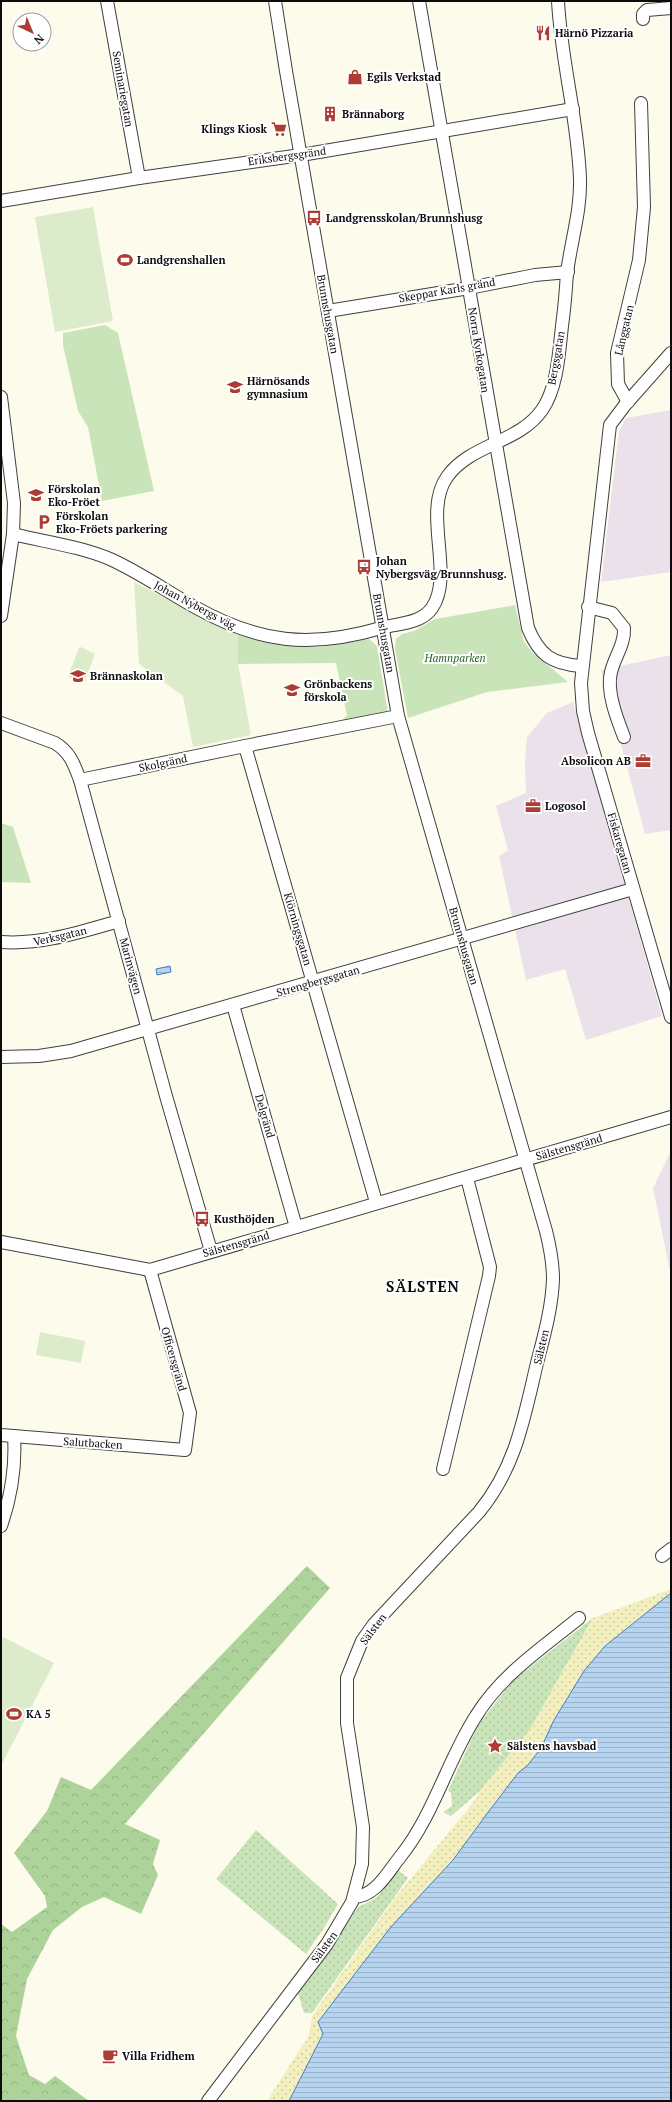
<svg xmlns="http://www.w3.org/2000/svg" width="672" height="2102" font-family="'PT Serif',serif">
	<defs>
		<pattern id="grass-dots" width="8" height="8" patternUnits="userSpaceOnUse"><rect width="8" height="8" fill="#cae4ba"/><path d="M2 2h.1M6 6h.1" fill="none" stroke="#acc29f" stroke-width="1.8" stroke-linecap="round"/></pattern>
		<pattern id="forest-crowns" width="20" height="18" patternUnits="userSpaceOnUse"><rect width="20" height="18" fill="#add39b"/><path d="M2 6a3 3 0 1 1 6 0M12 15a3 3 0 1 1 6 0" fill="none" stroke="#94b484"/></pattern>
		<pattern id="sand-dots" width="8" height="8" patternUnits="userSpaceOnUse"><rect width="8" height="8" fill="#f4efbe"/><path d="M2 2h.1M6 6h.1" fill="none" stroke="#d0cca2" stroke-width="1.8" stroke-linecap="round"/></pattern>
		<pattern id="water-rules" width="6" height="5" patternUnits="userSpaceOnUse"><rect width="6" height="5" fill="#b6d3ef"/><path d="M0 2.5h6" fill="none" stroke="#9bb4cc"/></pattern>
	</defs>
	<rect width="100%" height="100%" fill="#fdfcec"/>
	<g fill="#eae1ea">
		<path d="M671,410V572L601,582L619,431L626,418Z"/>
		<path d="M671,655V830L645,834L601,670Z"/>
		<path d="M573,702L662,1016L586,1040L565,969L526,980L499,856L508,850L496,806L526,793L525,763L527,737L547,713Z"/>
		<path d="M671,1151V1276L653,1188Z"/>
	</g>
	<g fill="url(#grass-dots)">
		<path d="M593,1618L529,1731L480,1791L451,1816L443,1812L452,1806L451,1793L448,1791L477,1727L512,1681Z"/>
		<path d="M256,1830L338,1904L324,1928L306,1954L216,1879Z"/>
		<path d="M398,1870L408,1878L312,2013H304L298,1993L329,1950L358,1907L376,1898Z"/>
	</g>
	<path fill="url(#forest-crowns)" d="M307,1566L330,1588L125,1824L160,1840L153,1864L158,1875L141,1914L104,1897L82,1907L53,1930L27,1979L16,2036L29,2075L45,2084L55,2076L89,2101H1V1924L12,1932L47,1907L45,1896L14,1853L47,1811L61,1777L91,1790Z"/>
	<path fill="url(#sand-dots)" d="M671,1589V1593L605,1646L584,1671L554,1720L541,1748L528,1765L518,1773L489,1811L453,1860L390,1928L372,1952L323,2034L289,2101H267L309,2035L312,2016L394,1899L472,1804L480,1791L529,1731L593,1618Z"/>
	<g fill="#cae4ba">
		<path d="M105,325L118,333L154,491L102,501L88,427L78,411L63,345V333Z"/>
		<path d="M515,605L524,642L532,652L568,682L487,692L408,718L395,649L396,639L402,634L414,631L435,619Z"/>
		<path d="M238,635L277,644L322,647L369,639L377,646L388,713L337,724L347,716L336,663L237,664Z"/>
		<path d="M1,823L13,827L31,883L1,882Z"/>
	</g>
	<g fill="#dceccb">
		<path d="M93,207L113,321L55,332L35,217Z"/>
		<path d="M134,582L238,635V664L251,735L193,747L183,696L139,664Z"/>
		<path d="M81,647L95,654L85,681L83,683L70,678L68,676L79,648Z"/>
		<path d="M40,1332L85,1341L81,1363L36,1355Z"/>
		<path d="M1,1636L54,1663L1,1766Z"/>
	</g>
	<g fill="url(#water-rules)" stroke="#457fbe">
		<path d="M170,966L171,972L157,975L156,969Z"/>
		<path d="M671,1593V2101H289L323,2034L318,2022L390,1928L453,1860L489,1811L518,1773L528,1765L541,1748L554,1720L584,1671L605,1646Z"/>
	</g>
	<g fill="none" stroke-linecap="round" stroke-linejoin="round">
		<defs>
			<g id="minor">
				<path d="M107,1L139,178"/>
				<path d="M419,1L528,628C539,655 552,664 581,666"/>
				<path d="M643,19V14L647,10L671,8"/>
				<path d="M1,201L139,178L301,155L573,109"/>
				<path d="M328,311L469,288L535,275L568,272"/>
				<path d="M671,353L625,405L610,425L581,683L583,711L588,733L671,1017"/>
				<path d="M1,397L14,503L13,534L1,616"/>
				<path d="M628,402L618,384L617,353L639,260L644,207L641,103"/>
				<path d="M13,534C45,542 79,546 110,559C139,572 166,591 193,606C258,643 310,649 381,628C398,623 421,624 432,608C455,575 422,512 447,477C470,444 519,443 542,410C559,385 559,347 563,318C565,303 566,288 567,273C571,241 581,211 580,179C578,119 561,61 558,1"/>
				<path d="M588,607L612,613L624,628C625,644 615,656 611,672C606,691 617,719 624,737"/>
				<path d="M1,723L55,743C70,752 74,764 80,780L166,1096L211,1251"/>
				<path d="M245,746L398,716"/>
				<path d="M80,780L245,746L376,1202"/>
				<path d="M1,942C42,945 80,932 119,921"/>
				<path d="M233,1005L296,1227"/>
				<path d="M1,1057L39,1056L71,1051L633,889"/>
				<path d="M1,1242L150,1270L671,1117"/>
				<path d="M1,1435L185,1450L190,1413L150,1270"/>
				<path d="M443,1469L489,1276L490,1267L467,1178"/>
				<path d="M1,1526C11,1497 16,1467 14,1436"/>
				<path d="M662,1556L671,1549"/>
				<path d="M354,1897C376,1896 388,1872 400,1857C434,1815 447,1761 476,1716C501,1675 542,1648 579,1618"/>
				<path d="M208,2101L327,1944L352,1902L362,1864L363,1827L347,1723V1678L362,1641L374,1624L479,1512C516,1467 524,1418 537,1363C544,1336 552,1308 553,1279C553,1263 550,1247 546,1231L398,716L286,71L275,1"/>
			</g>
		</defs>
		<use href="#minor" stroke="#3f3f3f" stroke-width="14"/>
		<use href="#minor" stroke="#fff" stroke-width="12"/>
	</g>
	<defs>
		<symbol id="restaurant-bare" viewBox="-9 -9 18 18"><path d="M-5-6h1v4h1v-4h1v4h1v-4h1v5L-1.5 .5V6h-2V.5L-5-1ZM5-6V6H3V1.5H1.5Q1.5-4 5-6Z" fill="#ad3c33" stroke="#fff" stroke-width="2.5" paint-order="stroke"/></symbol>
		<symbol id="shop-bare" viewBox="-9 -9 18 18"><path d="M-5-2.5h2.3a2.7 3.5 0 0 1 5.4 0H5L5.5 6h-11ZM-1.5-2.5h3a1.5 2.3 0 0 0-3 0Z" fill="#ad3c33" stroke="#fff" stroke-width="2.5" paint-order="stroke"/></symbol>
		<symbol id="building-bare" viewBox="-9 -9 18 18"><path d="M-4-6H4V6H1V3H-1V6H-4ZM-2.5-4.3h1.7v1.8h-1.7ZM.8-4.3h1.7v1.8H.8ZM-2.5-1h1.7V.8h-1.7ZM.8-1h1.7V.8H.8Z" fill="#ad3c33" stroke="#fff" stroke-width="2.5" paint-order="stroke"/></symbol>
		<symbol id="supermarket-bare" viewBox="-9 -9 18 18"><path d="M-6-5.5h2.5l.6 2H6L4.5 2H-2.5L-4.4-4H-6ZM-1.5 3.2a1.3 1.3 0 1 0 .1 0ZM3 3.2a1.3 1.3 0 1 0 .1 0Z" fill="#ad3c33" stroke="#fff" stroke-width="2.5" paint-order="stroke"/></symbol>
		<symbol id="bus-bare" viewBox="-9 -9 18 18"><path d="M-5-6H5V4H4V6H2V4H-2V6H-4V4H-5ZM-3.5-4V0h7V-4ZM-3.5 1.2v1.5H-2V1.2ZM2 1.2v1.5H3.5V1.2Z" fill="#ad3c33" stroke="#fff" stroke-width="2.5" paint-order="stroke"/></symbol>
		<symbol id="stadium-bare" viewBox="-9 -9 18 18"><path d="M0-5a6.5 5 0 1 0 0 10a6.5 5 0 1 0 0-10ZM-3.5-1.8h7v3.6h-7Z" fill="#ad3c33" stroke="#fff" stroke-width="2.5" paint-order="stroke"/></symbol>
		<symbol id="school-bare" viewBox="-9 -9 18 18"><path d="M0-5L7-2L0 1L-7-2ZM-4 1L0 2.5L4 1V4Q0 6-4 4Z" fill="#ad3c33" stroke="#fff" stroke-width="2.5" paint-order="stroke"/></symbol>
		<symbol id="parking-bare" viewBox="-9 -9 18 18"><path d="M-3.5-5.5H1a3.5 3.5 0 0 1 0 7H-1V5.5H-3.5ZM-1-3.4V-.6H.8a1.4 1.4 0 0 0 0-2.8Z" fill="#ad3c33" stroke="#fff" stroke-width="2.5" paint-order="stroke"/></symbol>
		<symbol id="office-bare" viewBox="-9 -9 18 18"><path d="M-6-3h4V-5.5h4V-3h4V5H-6ZM-1-4.5V-3h2v-1.5ZM-6 0V1H6V0Z" fill="#ad3c33" stroke="#fff" stroke-width="2.5" paint-order="stroke"/></symbol>
		<symbol id="sight-bare" viewBox="-9 -9 18 18"><path d="M0-6L1.8-2.2L6-1.7L2.9 1.2L3.7 5.4L0 3.3L-3.7 5.4L-2.9 1.2L-6-1.7L-1.8-2.2Z" fill="#ad3c33" stroke="#fff" stroke-width="2.5" paint-order="stroke"/></symbol>
		<symbol id="cafe-bare" viewBox="-9 -9 18 18"><path d="M-5.5-4.5H6V0H3Q3 3.5 0 3.5H-2.5Q-5.5 3.5-5.5 0ZM3-3.2v2h1.7v-2ZM-6 4.5H4V6H-6Z" fill="#ad3c33" stroke="#fff" stroke-width="2.5" paint-order="stroke"/></symbol>
	</defs>
	<g fill-rule="evenodd">
		<use href="#restaurant-bare" x="532" y="22" width="22" height="22"/>
		<use href="#shop-bare" x="344" y="66" width="22" height="22"/>
		<use href="#building-bare" x="319" y="103" width="22" height="22"/>
		<use href="#supermarket-bare" x="268" y="118" width="22" height="22"/>
		<use href="#bus-bare" x="303" y="207" width="22" height="22"/>
		<use href="#stadium-bare" x="114" y="249" width="22" height="22"/>
		<use href="#school-bare" x="224" y="376" width="22" height="22"/>
		<use href="#school-bare" x="25" y="484" width="22" height="22"/>
		<use href="#parking-bare" x="33" y="511" width="22" height="22"/>
		<use href="#bus-bare" x="353" y="556" width="22" height="22"/>
		<use href="#school-bare" x="67" y="665" width="22" height="22"/>
		<use href="#school-bare" x="281" y="679" width="22" height="22"/>
		<use href="#office-bare" x="632" y="750" width="22" height="22"/>
		<use href="#office-bare" x="522" y="795" width="22" height="22"/>
		<use href="#bus-bare" x="191" y="1208" width="22" height="22"/>
		<use href="#stadium-bare" x="3" y="1703" width="22" height="22"/>
		<use href="#sight-bare" x="484" y="1735" width="22" height="22"/>
		<use href="#cafe-bare" x="99" y="2045" width="22" height="22"/>
	</g>
	<g text-anchor="middle" stroke-width="4" stroke-linejoin="round" paint-order="stroke">
		<g font-size="11" font-weight="bold" fill="#0c0c0c" stroke="#fff" text-anchor="start">
			<text x="555" y="37">Härnö Pizzaria</text>
			<text x="367" y="81">Egils Verkstad</text>
			<text x="342" y="118">Brännaborg</text>
			<text x="267" y="133" text-anchor="end">Klings Kiosk</text>
			<text x="326" y="222">Landgrensskolan/Brunnshusg</text>
			<text x="137" y="264">Landgrenshallen</text>
			<text x="247" y="385">Härnösands<tspan x="247" dy="13">gymnasium</tspan></text>
			<text x="48" y="493">Förskolan<tspan x="48" dy="13">Eko-Fröet</tspan></text>
			<text x="56" y="520">Förskolan<tspan x="56" dy="13">Eko-Fröets parkering</tspan></text>
			<text x="376" y="565">Johan<tspan x="376" dy="13">Nybergsväg/Brunnshusg.</tspan></text>
			<text x="90" y="680">Brännaskolan</text>
			<text x="304" y="688">Grönbackens<tspan x="304" dy="13">förskola</tspan></text>
			<text x="631" y="765" text-anchor="end">Absolicon AB</text>
			<text x="545" y="810">Logosol</text>
			<text x="214" y="1223">Kusthöjden</text>
			<text x="26" y="1718">KA 5</text>
			<text x="507" y="1750">Sälstens havsbad</text>
			<text x="122" y="2060">Villa Fridhem</text>
		</g>
		<g font-size="11" fill="#0c0c0c" stroke="#fff">
			<text transform="translate(123 89) rotate(80)" y="4">Seminariegatan</text>
			<text transform="translate(287 156) rotate(-8)" y="4">Eriksbergsgränd</text>
			<text transform="translate(447 290) rotate(-10)" y="4">Skeppar Karls gränd</text>
			<text transform="translate(328 314) rotate(80)" y="4">Brunnshusgatan</text>
			<text transform="translate(624 330) rotate(-77)" y="4">Långgatan</text>
			<text transform="translate(479 350) rotate(81)" y="4">Norra Kyrkogatan</text>
			<text transform="translate(556 358) rotate(-80)" y="4">Bergsgatan</text>
			<text transform="translate(195 605) rotate(28)" y="4">Johan Nybergs väg</text>
			<text transform="translate(384 633) rotate(80)" y="4">Brunnshusgatan</text>
			<text transform="translate(163 763) rotate(-12)" y="4">Skolgränd</text>
			<text transform="translate(620 843) rotate(74)" y="4">Fiskaregatan</text>
			<text transform="translate(298 929) rotate(74)" y="4">Kiörningsgatan</text>
			<text transform="translate(60 936) rotate(-13)" y="4">Verksgatan</text>
			<text transform="translate(464 946) rotate(74)" y="4">Brunnshusgatan</text>
			<text transform="translate(131 966) rotate(75)" y="4">Marinvägen</text>
			<text transform="translate(318 981) rotate(-16)" y="4">Strengbergsgatan</text>
			<text transform="translate(265 1116) rotate(74)" y="4">Delgränd</text>
			<text transform="translate(569 1147) rotate(-16)" y="4">Sälstensgränd</text>
			<text transform="translate(236 1244) rotate(-16)" y="4">Sälstensgränd</text>
			<text transform="translate(541 1347) rotate(-77)" y="4">Sälsten</text>
			<text transform="translate(174 1359) rotate(74)" y="4">Officersgränd</text>
			<text transform="translate(93 1443) rotate(4)" y="4">Salutbacken</text>
			<text transform="translate(373 1629) rotate(-53)" y="4">Sälsten</text>
			<text transform="translate(324 1947) rotate(-54)" y="4">Sälsten</text>
		</g>
		<g font-size="11" font-style="italic" fill="#285c23" stroke="#fff">
			<text x="455" y="662">Hamnparken</text>
		</g>
		<g font-size="15" font-weight="bold" letter-spacing="1" fill="#0c0c0c" stroke="#fff">
			<text x="423" y="1292">SÄLSTEN</text>
		</g>
	</g>
	<rect width="672" height="2102" fill="none" stroke="#0c0c0c" stroke-width="4"/>
	<g transform="translate(32 32) rotate(136)"><circle r="19" fill="#ffffff" stroke="#9e9e9e"/>
	<path d="M0-3L7 15L0 10L-7 15Z" fill="#ad3c33"/>
	<text y="-6" font-size="11" font-weight="bold" text-anchor="middle" fill="#0c0c0c">N</text>
	</g>
</svg>
